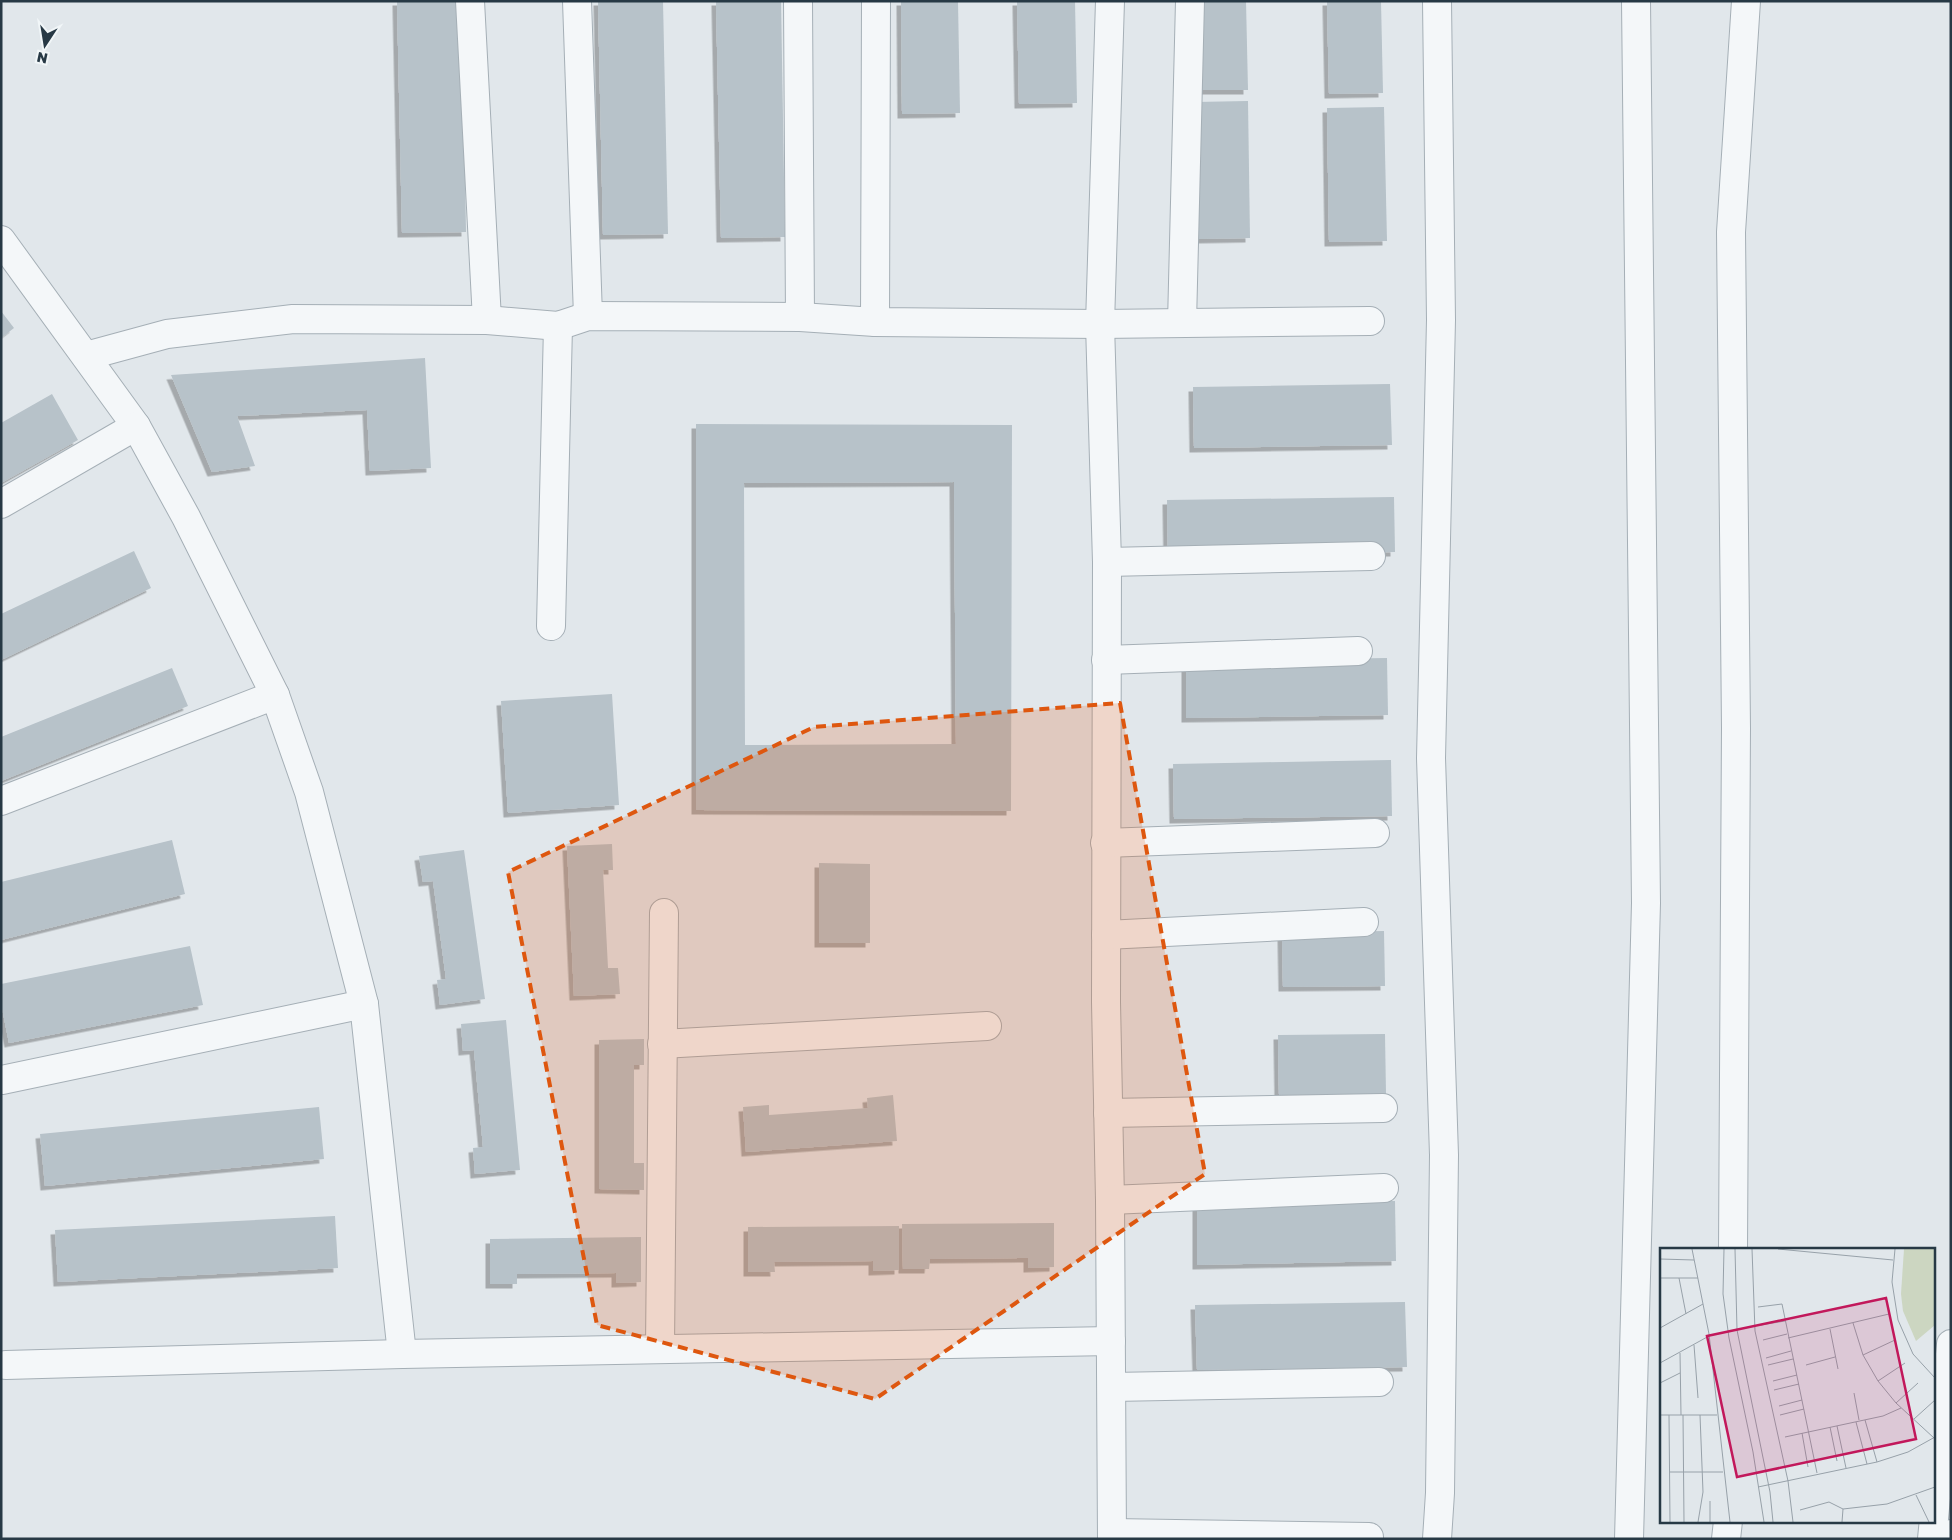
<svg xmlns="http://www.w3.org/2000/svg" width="1952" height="1540" font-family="'Golos Text',sans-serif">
	<defs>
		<filter id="shadow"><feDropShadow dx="-4.5" dy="4.5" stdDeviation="0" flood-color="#0004"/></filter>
	</defs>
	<rect width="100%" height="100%" fill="#e1e7eb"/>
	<g fill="#b7c2c9" fill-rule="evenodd" filter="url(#shadow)">
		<path d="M397,1H462L466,232L402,233Z"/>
		<path d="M598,1H663L668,234L603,235Z"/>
		<path d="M716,1H781L785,237L721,238Z"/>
		<path d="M901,1H958L960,113L902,114Z"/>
		<path d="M1017,1H1075L1077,103L1019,104Z"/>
		<path d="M1199,1H1246L1248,90H1201Z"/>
		<path d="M1327,1H1381L1383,93L1329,94Z"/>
		<path d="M1248,101L1250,238L1198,239L1195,102Z"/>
		<path d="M1384,107L1387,241L1329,242L1327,108Z"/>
		<path d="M1,311L14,328L1,338Z"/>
		<path d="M425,358L431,468L370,471L367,410L237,416L255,466L212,472L171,375Z"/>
		<path d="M1390,384L1392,445L1194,448L1193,387Z"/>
		<path d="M52,394L78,440L1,483V423Z"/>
		<path d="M696,424L1012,425L1011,811L696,810ZM954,482L956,744L745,745L744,483Z"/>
		<path d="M1394,497L1395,552L1168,556L1167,500Z"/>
		<path d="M134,551L151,588L1,660V614Z"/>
		<path d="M1387,658L1388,715L1186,718V661Z"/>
		<path d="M172,668L188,706L1,781V737Z"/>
		<path d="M612,694L619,805L508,813L501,701Z"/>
		<path d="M1391,760L1392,816L1174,819L1173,764Z"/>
		<path d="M172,840L185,894L1,940V882Z"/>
		<path d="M612,844L613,870H603L608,968H618L620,994L574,996L567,846Z"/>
		<path d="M464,850L485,999L440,1005L437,980L446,979L433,881L423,882L419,856Z"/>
		<path d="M819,863L870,864V943H819Z"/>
		<path d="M1384,931L1385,986L1283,987L1282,933Z"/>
		<path d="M190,946L203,1005L9,1043L1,1003V984Z"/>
		<path d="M506,1020L520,1170L475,1174L473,1148L483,1147L474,1050L463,1051L461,1024Z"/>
		<path d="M1385,1034L1386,1094L1279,1095L1278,1035Z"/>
		<path d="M644,1039V1065H634V1163H644V1190L599,1189V1040Z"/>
		<path d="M893,1095L897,1141L746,1152L743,1107L769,1105V1115L868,1108L867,1098Z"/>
		<path d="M319,1107L324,1159L45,1186L40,1134Z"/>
		<path d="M1395,1201L1396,1261L1197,1265V1205Z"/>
		<path d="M335,1216L338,1268L58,1282L55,1230Z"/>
		<path d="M1054,1223V1267L1028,1268V1258L930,1259L929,1269H903L902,1224Z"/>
		<path d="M899,1226V1270L873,1271V1261L774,1262L775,1272H748V1227Z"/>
		<path d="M641,1237V1282L616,1283V1273L517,1274V1284H490V1239Z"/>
		<path d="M1405,1302L1407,1367L1197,1370L1195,1305Z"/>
	</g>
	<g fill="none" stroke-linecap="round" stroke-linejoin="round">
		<defs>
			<g id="minor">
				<path d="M470,1L487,320"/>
				<path d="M577,1L588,316"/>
				<path d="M798,1L800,317"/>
				<path d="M1110,1L1100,324L1107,562L1106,1002L1110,1200L1112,1539"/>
				<path d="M1,240L136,426L186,517L275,695L309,792L364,1004L402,1354"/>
				<path d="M875,322L876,1"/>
				<path d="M1182,323L1190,1"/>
				<path d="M86,356L167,334L293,319L487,320L558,326L588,316L800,317L875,322L1100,324L1370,321"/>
				<path d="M1,504L136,426"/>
				<path d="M1107,562L1371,556"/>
				<path d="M551,626L558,326"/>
				<path d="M1106,660L1358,651"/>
				<path d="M1,801L275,695"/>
				<path d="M1105,843L1375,833"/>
				<path d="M1106,935L1364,922"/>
				<path d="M662,1044L987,1026"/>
				<path d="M2,1080L364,1004"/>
				<path d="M1108,1113L1383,1108"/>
				<path d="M1110,1200L1384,1188"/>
				<path d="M1733,1249L1736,728L1731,232L1746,1"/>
				<path d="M660,1349L664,913"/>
				<path d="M6,1365L402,1354L1111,1341"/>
				<path d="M1112,1387L1379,1382"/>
				<path d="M1112,1533L1369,1537"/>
				<path d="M1437,1539L1440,1493L1444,1155L1431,758L1441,320L1437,1"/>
				<path d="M1629,1539L1646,903L1636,1"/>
				<path d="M1726,1539L1728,1521"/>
				<path d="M1936,1539L1951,1534"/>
			</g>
			<path id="tertiary" d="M1932,1539L1951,1344"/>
		</defs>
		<use href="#minor" stroke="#a5afb6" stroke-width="30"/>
		<use href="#tertiary" stroke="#a5afb6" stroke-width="30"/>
		<use href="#minor" stroke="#f4f7f9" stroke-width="28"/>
		<use href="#tertiary" stroke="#f4f7f9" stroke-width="28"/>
	</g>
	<path fill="#de570f" fill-opacity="0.2" stroke="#de570f" stroke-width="4" stroke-dasharray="10 6" stroke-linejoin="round" d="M1120,703L1205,1174L875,1399L597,1325L508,872L814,727Z"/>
	<g transform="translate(1660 1248)">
		<rect width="275" height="275" fill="#e1e7eb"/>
		<path d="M244,1H275V77L256,93L243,63L241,46Z" fill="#ccd6c1"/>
		<path fill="none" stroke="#97a1a9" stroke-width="1" d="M32,1L49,86L70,274M64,1L63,46L69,90L93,204L104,274M75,1L77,82L110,244L113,274M92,1L95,83L128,233L133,274M118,1L233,12M235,1L232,34L238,72L253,106L275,130M0,11L34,12M0,30H38M19,30L26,66M98,59L122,56L157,225M193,75L203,107L218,133L236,155L274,190M101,77L125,73M0,80L43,56M170,81L178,121M128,90L229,66M103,92L127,86M34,97L38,150M20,105L21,167M203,107L235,92M106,110L131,103M0,115L49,88M108,117L133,111M146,117L175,109M113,133L137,127M218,133L245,115M0,135L20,125M114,142L139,136M194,145L199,172M236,155L258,135M119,158L142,152M0,167H57M9,167L10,274M23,167L24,274M120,167L144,161M254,171L275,152M205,172L217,214M196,174L207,216M177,178L186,220M170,179L177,213M142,185L148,219M125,189L223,168L241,160M10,224H63M98,239L217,214L248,204L275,189M256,247L269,274M50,253V274M140,262L169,254L183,261M38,274L43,244L40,167M182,274L183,261L227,256L275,239"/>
		<path fill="#c2185b" fill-opacity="0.15" stroke="#c2185b" stroke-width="2.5" d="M226,50L256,191L77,229L47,88Z"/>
		<rect width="275" height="275" fill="none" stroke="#273945" stroke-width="2.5"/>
	</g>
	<rect width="1952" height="1540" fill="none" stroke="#273945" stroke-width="5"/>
	<g transform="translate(45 45) rotate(192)" stroke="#f1f6f8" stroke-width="4" paint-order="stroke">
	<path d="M0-4L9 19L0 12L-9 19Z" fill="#273945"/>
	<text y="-8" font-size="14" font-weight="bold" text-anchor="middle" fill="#273945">N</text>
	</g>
</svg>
